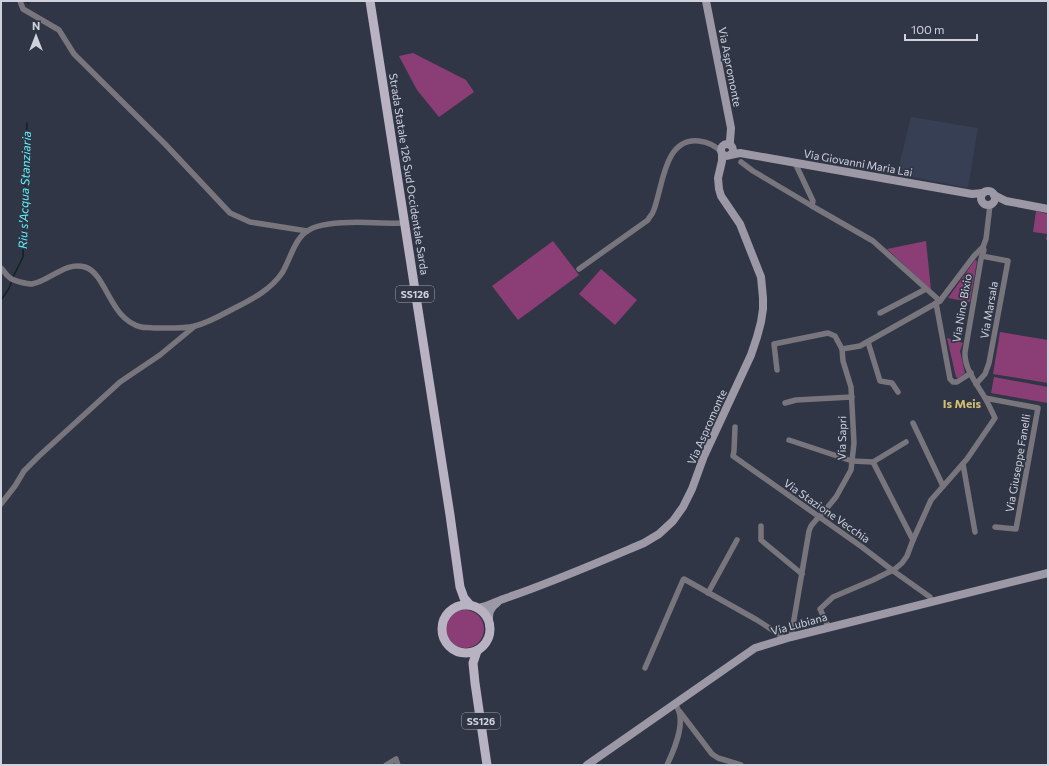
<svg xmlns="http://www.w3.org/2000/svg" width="1049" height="766" font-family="Commissioner,sans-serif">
	<rect width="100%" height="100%" fill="#303646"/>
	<path fill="#373f55" d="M911,117L978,128L968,188L897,174Z"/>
	<g fill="#8b3e75">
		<path d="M413,53L466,80L474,92L439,117L417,90L399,56Z"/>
		<path d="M1036,211L1048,214V240H1046L1047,234L1033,232Z"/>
		<path d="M553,241L579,275L518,320L492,286Z"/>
		<path d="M926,241L931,290L887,249Z"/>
		<path d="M975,260L977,261L970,302L948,298Z"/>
		<path d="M601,269L637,300L615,325L579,294Z"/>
		<path d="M1000,332L1048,340V383L993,374Z"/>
		<path d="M947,338L963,343L960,351L965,373L958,378L956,377Z"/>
		<path d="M994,377L1048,387V403L991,393Z"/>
		<circle cx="465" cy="629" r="19"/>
	</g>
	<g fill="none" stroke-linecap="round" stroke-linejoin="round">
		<g stroke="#0f2223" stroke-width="1.5">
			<path d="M27,1L28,3"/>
			<path d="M13,277L23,257L27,123"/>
			<path d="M1,300L8,290L12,281"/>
		</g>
		<g stroke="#78757d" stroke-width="5.5">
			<path d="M20,1L23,9L59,30L74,54L165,144L230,213L250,222L307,231"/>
			<path d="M741,162L753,171L812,206"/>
			<path d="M797,164L796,165L813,201L812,206L873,241L940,301"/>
			<path d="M1,268C4,271 6,275 9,277C12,280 16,281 20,282C24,283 28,284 32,284C50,281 65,261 85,267C107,274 109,319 141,327C145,328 150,327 153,328C167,328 182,329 195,326C207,323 218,317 229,311C248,301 269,292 282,273C290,260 295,237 309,230C315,226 322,225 329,224C354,220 379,224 404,223"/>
			<path d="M579,269L648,220C649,217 652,215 653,212C663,189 663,137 699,141C707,142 716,146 721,152"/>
			<path d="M936,303L950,379L953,382H957L971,373"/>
			<path d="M880,313L926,289"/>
			<path d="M868,342L880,381L892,383L898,392"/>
			<path d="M777,370L774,344L828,333L835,336L842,349"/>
			<path d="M976,384L985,374L989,363L1008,261L982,256"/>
			<path d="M985,398L1038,408L1016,529L995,527"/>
			<path d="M785,403L796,400L852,397"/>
			<path d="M913,423L943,486"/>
			<path d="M735,427L734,451L733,456L862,547L892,570L930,597L932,602"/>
			<path d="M789,440L852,461L873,462L906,442"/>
			<path d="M873,462L913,540"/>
			<path d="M963,464L975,532"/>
			<path d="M1,504L15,486L24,471L39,456L120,382L160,355L195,326"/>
			<path d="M761,526V540L802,574"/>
			<path d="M708,593L737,540"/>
			<path d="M829,628L820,609L833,597L873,580L895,569L902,563L907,556L913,540L931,500L967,459L995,418C992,412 989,405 985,398C977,384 964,369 965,352L981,259L984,250L983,247"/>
			<path d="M791,637L809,531L811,526L816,520L822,514L836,497L851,470L854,443L851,387L843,361L842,349L860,346L940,301L974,256L983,247L986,239L990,205"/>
			<path d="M645,668L683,580L684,579L757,620L780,635L784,639"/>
			<path d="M680,712L712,754L718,758L741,765"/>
			<path d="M386,765L396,759L398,765"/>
			<path d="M667,765C674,750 689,717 674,704"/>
		</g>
		<g stroke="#9d98a5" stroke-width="8">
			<path d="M706,1L731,128L730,141V145"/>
			<circle cx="727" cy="150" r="6"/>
			<path d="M730,155L740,153L972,194L983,193"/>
			<circle cx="988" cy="198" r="7"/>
			<path d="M994,195L1006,201L1048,209"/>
			<path d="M478,608C487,607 497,601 506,598C553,582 599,562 644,543L659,534L673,521L683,507L692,489L704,456L751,355L757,337L761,322L763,309V298L761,277L740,224L721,196L719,189L718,178L722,161V154"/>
			<path d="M489,625C489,615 488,609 497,603"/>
			<path d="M587,765L755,648L791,637L1048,573"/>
		</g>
		<g stroke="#b9b2c3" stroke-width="9">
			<path d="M370,1L450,515L460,587L464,598L470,605"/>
			<circle cx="466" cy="629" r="24"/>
			<path d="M477,651L473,663L475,683L487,765"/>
		</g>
	</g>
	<g text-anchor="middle" stroke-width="3.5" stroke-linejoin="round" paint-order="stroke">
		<g fill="#303646" stroke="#9fa3b0" stroke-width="1">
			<rect x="396" y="286" width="38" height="16" rx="3"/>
			<rect x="462" y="713" width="38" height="16" rx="3"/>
		</g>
		<g font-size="10" font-weight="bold" fill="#cfd2dd">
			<text x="415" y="298">SS126</text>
			<text x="481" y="725">SS126</text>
		</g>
		<g font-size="11" fill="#cfd2dd" stroke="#303646">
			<text transform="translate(730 67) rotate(79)" y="4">Via Aspromonte</text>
			<text transform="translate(858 163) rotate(10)" y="4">Via Giovanni Maria Lai</text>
			<text transform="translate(409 174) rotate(81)" y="4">Strada Statale 126 Sud Occidentale Sarda</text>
			<text transform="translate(962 308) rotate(-80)" y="4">Via Nino Bixio</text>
			<text transform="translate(989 310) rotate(-80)" y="4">Via Marsala</text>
			<text transform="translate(707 427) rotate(-66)" y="4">Via Aspromonte</text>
			<text transform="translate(842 438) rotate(-89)" y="4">Via Sapri</text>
			<text transform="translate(1018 463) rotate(-80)" y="4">Via Giuseppe Fanelli</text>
			<text transform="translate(827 511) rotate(35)" y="4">Via Stazione Vecchia</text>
			<text transform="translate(799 624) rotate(-15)" y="4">Via Lubiana</text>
		</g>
		<g font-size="12" font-style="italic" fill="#5ef3fb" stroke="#303646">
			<text transform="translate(25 190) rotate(-88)" y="4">Riu s'Acqua Stanziaria</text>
		</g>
		<g font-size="12" font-weight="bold" fill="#d2be71" stroke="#303646">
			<text x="962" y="408">Is Meis</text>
		</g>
	</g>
	<rect width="1049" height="766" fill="none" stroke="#cfd2dd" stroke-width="4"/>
	<g transform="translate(36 36)" stroke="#303646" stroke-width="3" paint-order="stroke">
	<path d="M0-3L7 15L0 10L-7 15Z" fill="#cfd2dd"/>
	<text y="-6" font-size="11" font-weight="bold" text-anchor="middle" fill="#cfd2dd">N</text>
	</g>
	<path d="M905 34v6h72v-6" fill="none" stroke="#cfd2dd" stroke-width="2"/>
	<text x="911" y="34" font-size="12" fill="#cfd2dd" stroke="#303646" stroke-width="3" paint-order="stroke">100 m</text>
</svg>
